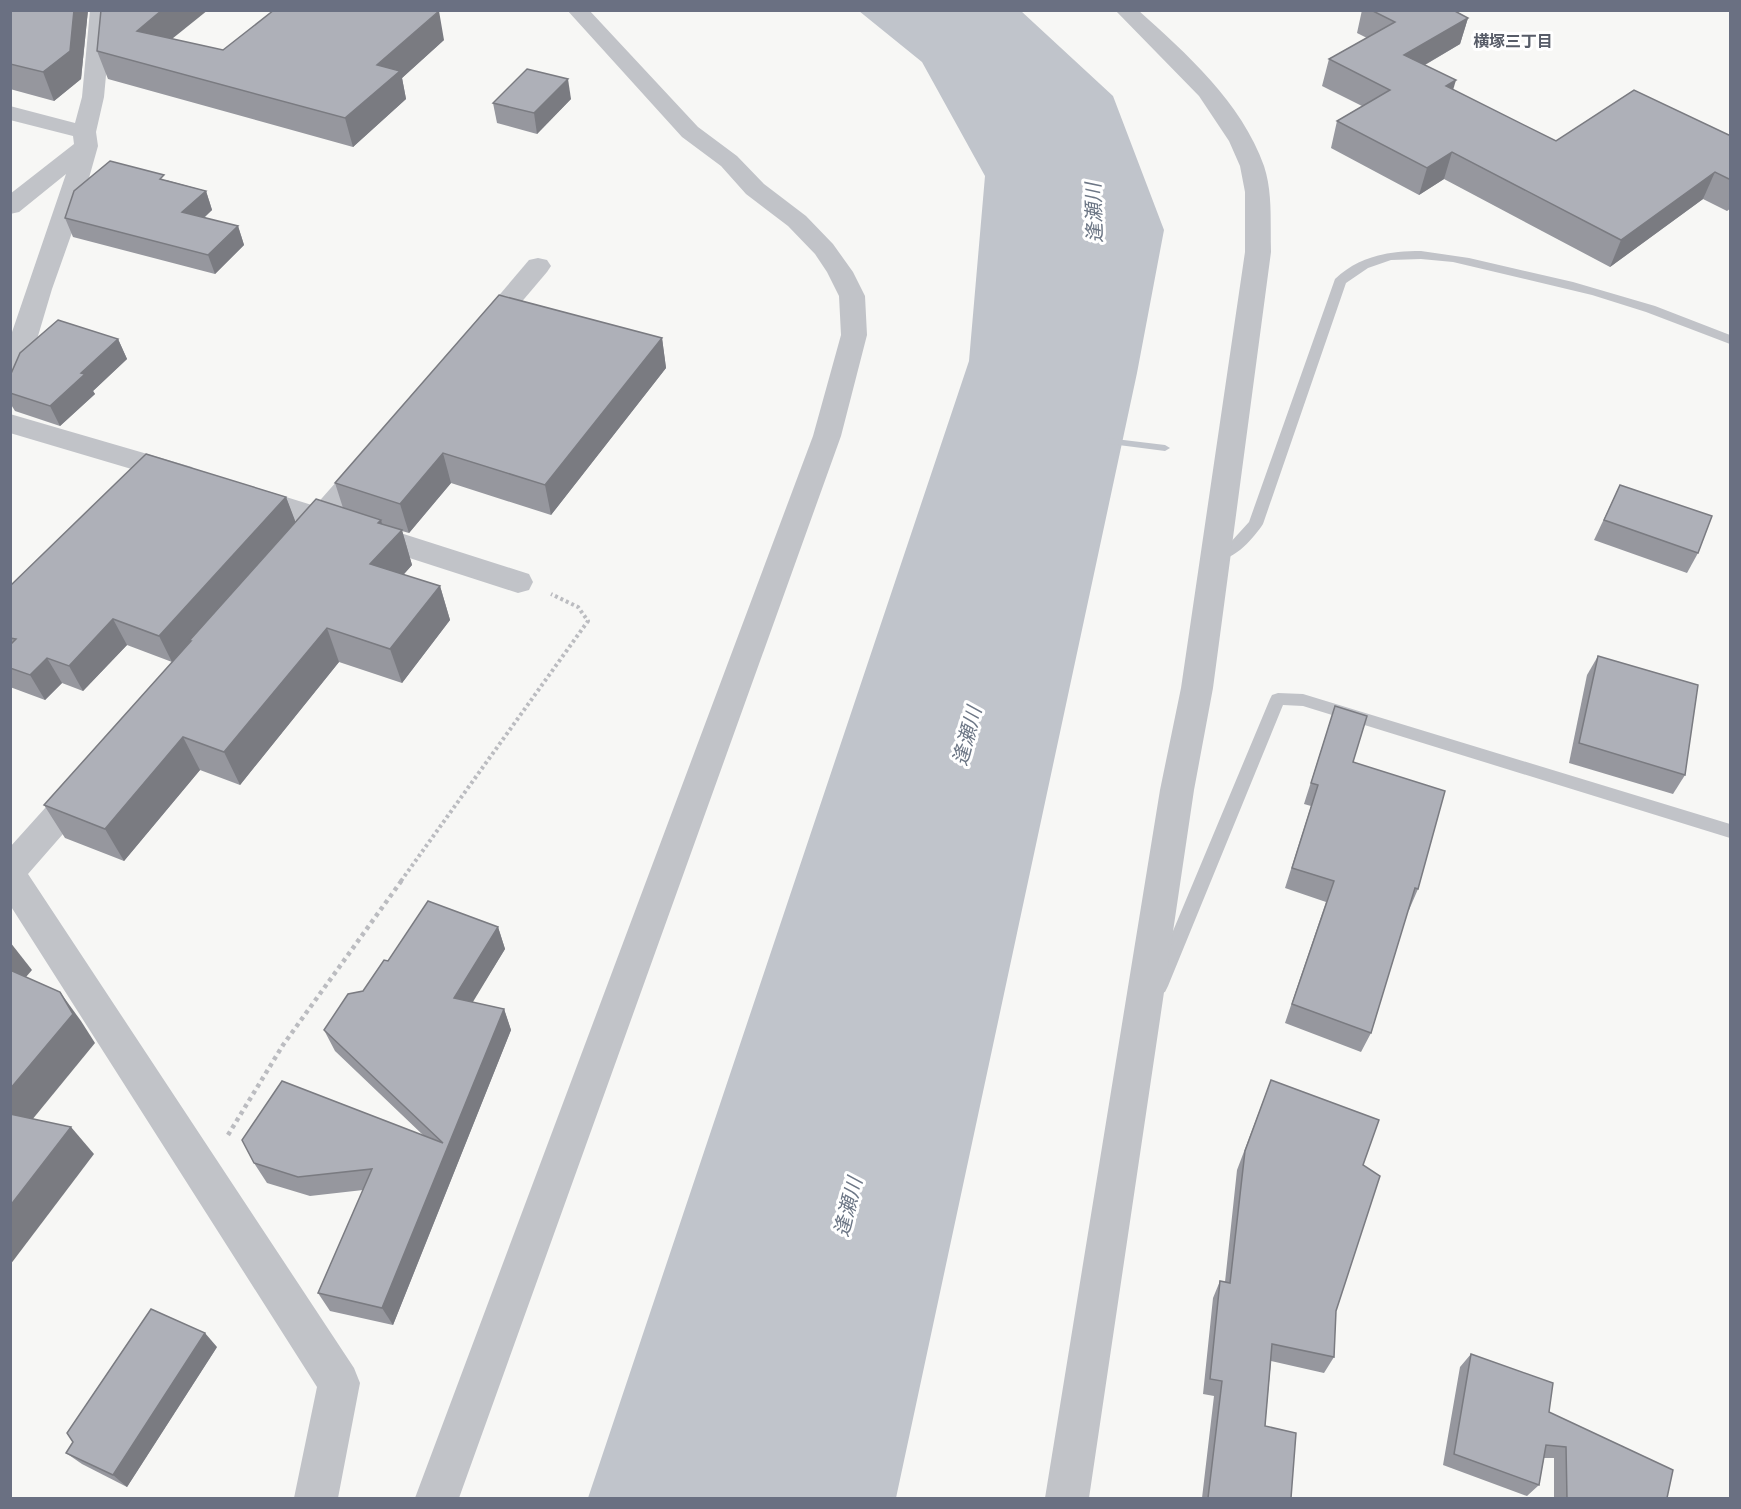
<svg xmlns="http://www.w3.org/2000/svg" width="1741" height="1509" font-family="'Public Sans','Noto Sans JP',sans-serif">
	<rect width="100%" height="100%" fill="#f7f7f5"/>
	<path fill="#c0c4cb" d="M859,11H1021L1113,96L1164,230L1137,373L896,1498H588L969,361L985,176L922,62Z"/>
	<g fill="none" stroke-linecap="round" stroke-linejoin="round">
		<path fill="#c0c4cb" fill-rule="evenodd" d="M1107,438L1165,445L1170,448L1165,451L1103,443L1102,441L1103,439Z"/>
		<path stroke="#bbbcc0" stroke-width="4" stroke-dasharray="3 3" stroke-linecap="butt" d="M401,881L588,621L578,607L551,594"/>
		<path stroke="#bbbcc0" stroke-width="4.5" stroke-dasharray="4 4" stroke-linecap="butt" d="M228,1135L283,1045L402,880"/>
		<g fill="#c1c3c8" fill-rule="evenodd">
			<path d="M1421,251L1469,258L1573,282L1655,306L1730,335V344L1646,312L1592,295L1453,262L1421,259L1391,260L1368,268L1346,283L1263,524C1253,539 1231,565 1211,559L1209,555L1211,551L1229,544L1249,522L1335,279C1359,256 1389,251 1421,251Z"/>
			<path d="M1278,693L1303,694L1730,824V838L1303,706L1283,705L1168,986L1165,992L1159,994L1153,992L1150,986L1270,699L1272,695Z"/>
		</g>
		<g fill="#c1c3c8" fill-rule="evenodd">
			<path d="M90,10H112L104,97L96,132L98,146L80,210L52,289L24,383L20,389L10,392V338L66,174L19,212L10,214V194L74,144L73,136L10,120V106L75,123L82,97Z"/>
			<path d="M567,10H589L698,127L737,156L764,184L806,216L833,244L853,272L865,296L867,335L841,436L459,1498H415L813,436L841,335L839,296L827,272L815,254L788,226L746,194L721,166L682,137Z"/>
			<path d="M1115,10H1138C1186,53 1242,103 1264,166C1273,193 1270,223 1271,252L1213,688L1194,790L1089,1498H1045L1160,790L1181,688L1245,252V192L1240,166L1229,141L1199,96Z"/>
			<path d="M538,258L547,260L551,266L547,272L491,338L482,340L473,338L469,332L473,326L529,260Z"/>
			<path d="M10,414L192,467L196,474L192,481L182,484L10,433Z"/>
			<path d="M370,452L380,455L384,462L341,514L529,574L533,582L529,590L518,593L326,531C315,543 310,550 292,545L288,538L300,522L238,502L233,495L238,488L248,485L315,506L360,455Z"/>
			<path d="M85,773L97,777L102,786L97,795L28,874L354,1368L360,1383L338,1498H294L317,1387L10,905V847L73,777Z"/>
		</g>
	</g>
	<g fill="#96979e">
		<path d="M10,10H88L81,79L54,101L10,89Z"/>
		<path d="M1362,10H1453L1468,18L1460,44L1425,65L1453,90L1556,141L1731,136V208L1727,211L1703,199L1610,267L1444,179L1419,195L1331,148L1337,121L1362,106L1322,86L1329,59L1367,38L1357,33Z"/>
		<path d="M172,39L223,50L444,40L402,78L406,99L353,147L108,79L97,51Z"/>
		<path d="M571,99L537,134L497,123L493,103Z"/>
		<path d="M166,180L206,191L212,210L204,218L238,226L244,245L215,274L73,237L65,218Z"/>
		<path d="M662,338L666,368L551,515L451,483L409,533L402,531L412,565L403,575L440,586L450,620L402,683L339,662L240,785L200,770L124,861L65,838L44,805L190,643L172,662L127,645L83,691L62,683L45,700L10,687V586L286,497L295,522L343,508L335,483Z"/>
		<path d="M118,339L127,359L93,391L95,394L60,426L15,411L10,403V376Z"/>
		<path d="M1620,485L1698,553L1687,573L1594,540Z"/>
		<path d="M1598,656L1685,775L1673,794L1569,763L1587,675Z"/>
		<path d="M1335,706L1353,762L1418,889L1409,910L1408,909L1371,1033L1361,1052L1285,1023L1326,902L1285,888L1311,806L1304,804Z"/>
		<path d="M498,927L505,949L472,1002L504,1009L511,1030L393,1325L330,1311L318,1293L363,1190L310,1196L267,1183L254,1163L423,1135L335,1051L324,1030L363,991L388,961Z"/>
		<path d="M1271,1080L1363,1165L1336,1311L1334,1357L1324,1373L1271,1361L1265,1426L1291,1498H1202L1214,1396L1203,1394L1213,1298L1220,1281L1225,1282L1237,1170Z"/>
		<path d="M217,1347L127,1487L82,1464L66,1453Z"/>
		<path d="M1471,1354L1549,1412L1667,1498H1554V1458H1544L1539,1485L1527,1496L1443,1465L1460,1367Z"/>
	</g>
	<g fill="#7a7b81">
		<path d="M74,10H88L81,79L54,101L43,72Z"/>
		<path d="M162,10H208L147,59L137,31Z"/>
		<path d="M439,11L444,40L402,78L406,99L353,147L345,118L377,65Z"/>
		<path d="M1468,18L1460,44L1397,81L1404,55Z"/>
		<path d="M568,79L571,99L537,134L534,113Z"/>
		<path d="M1456,80L1448,107L1446,86Z"/>
		<path d="M1452,152L1444,179L1419,195L1427,168Z"/>
		<path d="M1715,172L1703,199L1610,267L1621,240Z"/>
		<path d="M206,191L212,210L189,231L182,212Z"/>
		<path d="M238,226L244,245L215,274L208,255Z"/>
		<path d="M662,338L666,368L551,515L545,485Z"/>
		<path d="M118,339L127,359L93,391L95,394L60,426L50,406L81,373Z"/>
		<path d="M443,453L451,483L409,533L400,504Z"/>
		<path d="M286,497L296,523L189,641L190,642L172,662L159,636Z"/>
		<path d="M381,520L388,545L402,530L412,565L382,599L370,564L378,523Z"/>
		<path d="M440,586L450,620L402,683L390,649Z"/>
		<path d="M113,619L127,645L83,691L69,666Z"/>
		<path d="M327,628L339,662L240,785L224,752Z"/>
		<path d="M47,658L62,683L45,700L30,675Z"/>
		<path d="M183,737L200,770L124,861L105,829Z"/>
		<path d="M498,927L505,949L462,1020L454,998Z"/>
		<path d="M10,942L32,970L14,991L10,987Z"/>
		<path d="M60,992L81,1021L95,1043L18,1137L10,1129V1089Z"/>
		<path d="M504,1009L511,1030L393,1325L382,1308Z"/>
		<path d="M71,1127L94,1154L10,1265V1206Z"/>
		<path d="M205,1333L217,1347L127,1487L113,1475Z"/>
	</g>
	<g fill="#aeb0b8" stroke="#7a7b81" stroke-width="1.5">
		<path d="M10,10H74L70,51L43,72L10,64Z"/>
		<path d="M101,10H162L137,31L223,50L274,10H435L439,11L377,65L400,71L345,118L97,51Z"/>
		<path d="M1371,10H1453L1468,18L1404,55L1456,80L1446,86L1556,141L1634,90L1731,136V180L1715,172L1621,240L1452,152L1427,168L1337,121L1390,90L1329,59L1395,22Z"/>
		<path d="M527,69L568,79L534,113L493,103Z"/>
		<path d="M110,161L164,175L160,179L206,191L182,212L238,226L208,255L65,218L74,191Z"/>
		<path d="M499,295L662,338L545,485L443,453L400,504L335,483Z"/>
		<path d="M58,320L118,339L81,373L85,374L50,406L10,393V376L20,353Z"/>
		<path d="M146,454L286,497L159,636L113,619L69,666L47,658L30,675L10,668V645L16,639L10,638V586Z"/>
		<path d="M1620,485L1712,516L1698,553L1604,520Z"/>
		<path d="M316,499L381,520L378,523L402,530L370,564L440,586L390,649L327,628L224,752L183,737L105,829L44,805L191,641H189Z"/>
		<path d="M1598,656L1698,685L1685,775L1579,743Z"/>
		<path d="M1335,706L1367,716L1353,762L1445,791L1418,889L1415,888L1371,1033L1292,1004L1334,881L1292,868L1318,785L1311,783Z"/>
		<path d="M428,901L498,927L454,998L504,1009L382,1308L318,1293L372,1169L298,1177L254,1163L242,1140L282,1081L443,1143L324,1030L348,994L363,991L384,960L388,961Z"/>
		<path d="M10,970L60,992L73,1014L10,1089Z"/>
		<path d="M1271,1080L1379,1120L1363,1165L1380,1176L1336,1311L1334,1357L1272,1344L1265,1426L1296,1433L1291,1498H1208L1222,1381L1210,1379L1220,1281L1230,1283L1245,1151Z"/>
		<path d="M10,1114L71,1127L10,1206Z"/>
		<path d="M151,1309L205,1333L113,1475L66,1453L73,1442L67,1433Z"/>
		<path d="M1471,1354L1553,1383L1549,1412L1673,1470L1667,1498H1567L1566,1447L1546,1445L1539,1485L1454,1454Z"/>
	</g>
	<g text-anchor="middle" stroke-width="6" stroke-linejoin="round" paint-order="stroke">
		<g font-size="16" font-weight="bold" fill="#575c68" stroke="#fff">
			<text x="1513" y="47">横塚三丁目</text>
		</g>
		<g font-size="20" font-style="italic" fill="#6c7685" stroke="#fff">
			<text transform="translate(1094 213) rotate(-92)" y="7">逢瀬川</text>
			<text transform="translate(967 736) rotate(-75)" y="7">逢瀬川</text>
			<text transform="translate(848 1207) rotate(-76)" y="7">逢瀬川</text>
		</g>
	</g>
	<rect width="1741" height="1509" fill="none" stroke="#6a7082" stroke-width="24"/>
</svg>
